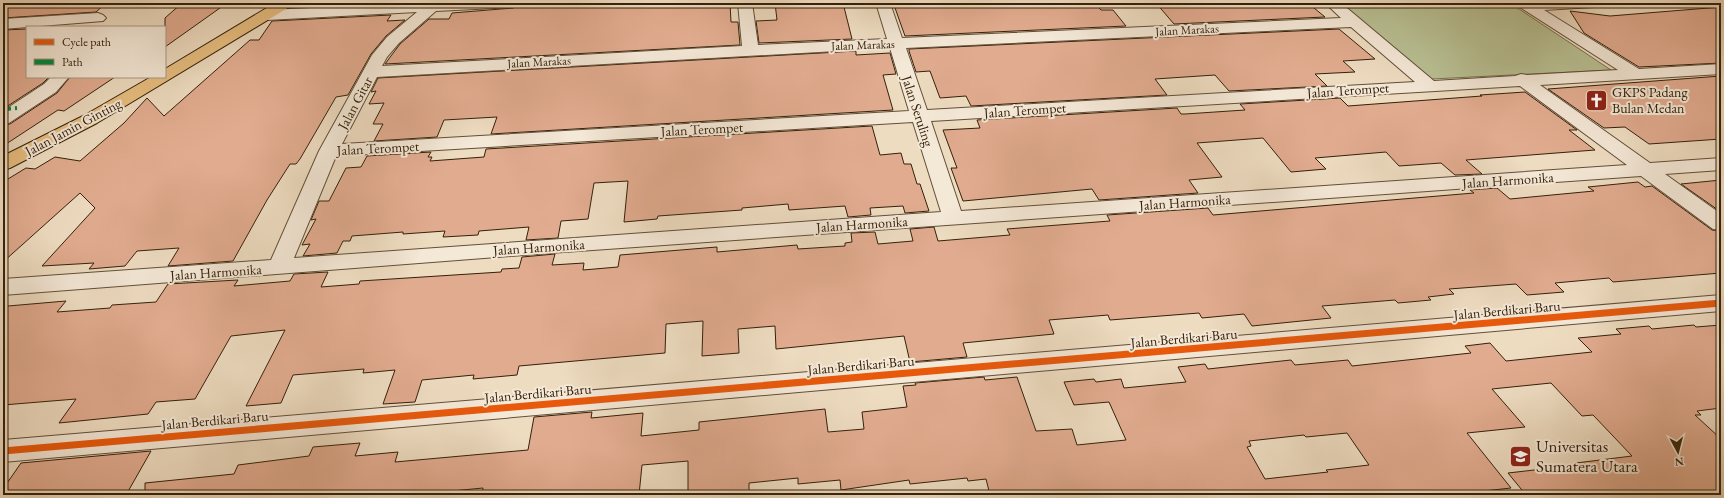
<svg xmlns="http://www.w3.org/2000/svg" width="1724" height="498" font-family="'EB Garamond',serif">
	<rect width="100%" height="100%" fill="#eedcc1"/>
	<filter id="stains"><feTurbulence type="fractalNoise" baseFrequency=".005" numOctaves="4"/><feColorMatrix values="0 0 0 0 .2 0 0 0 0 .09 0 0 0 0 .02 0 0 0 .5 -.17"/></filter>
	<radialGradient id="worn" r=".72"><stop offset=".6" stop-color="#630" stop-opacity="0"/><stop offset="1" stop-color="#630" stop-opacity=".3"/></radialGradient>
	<path fill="#b8c093" stroke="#76704e" d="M1337,3H1510L1611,70L1432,79Z"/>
	<g fill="#e1ab8f" stroke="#34200a" fill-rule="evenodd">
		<path d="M3,3H106L96,12L3,18Z"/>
		<path d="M182,3H227L165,47V18Z"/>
		<path d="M307,3H388L300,7L305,6Z"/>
		<path d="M560,3H662V7L698,5V3H730L731,22H738L740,45L385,64L400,44L429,19H449L452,13L513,8L520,5Z"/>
		<path d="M775,3H843L852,39L759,43L756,21L777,20Z"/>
		<path d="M927,3H973L974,5L1015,3H1095L1101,10H1113L1126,26L905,36L894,5Z"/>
		<path d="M1156,3H1308L1325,17L1174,24Z"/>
		<path d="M1721,7V63L1639,67L1584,33L1570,11L1610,16Z"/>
		<path d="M391,15L387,21L405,20L386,36L371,54L348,95L336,97L300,159L296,164H290L267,200L233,261L168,266L179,248L137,251L125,266L89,269L94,263L42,266L95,208L80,193L3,262V182L26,168L35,169L55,157L80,161L124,123L147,98L164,116L250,40H259L272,21Z"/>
		<path d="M27,29V77H49L43,83L3,109V30Z"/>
		<path d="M1339,29L1375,59L1343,61L1355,72L1315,74L1327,86L1229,91L1215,75L1155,79L1167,95L971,106L966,96L940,98L930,71L916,72L909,51V49Z"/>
		<path d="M856,51V55L890,53L896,74L883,75L893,110L491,134L497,117L444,120L437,137L374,141L383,124H373L384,103L369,104L376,91L371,92L378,78Z"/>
		<path d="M1721,76V139L1649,144L1625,127L1604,128L1548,89Z"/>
		<path d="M70,77H115L64,111L58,110L3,146V125L10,124L57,93Z"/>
		<path d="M1525,92L1577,130H1569L1595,150L1466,160L1482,174L1455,175L1441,163L1399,166L1386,152L1315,158L1326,169L1291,172L1263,138L1197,143L1222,177L1189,180L1198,193L1099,200L1092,189L963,201L951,168H957L943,130L980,128L977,120L1177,108L1181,114H1185L1245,110L1240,104L1340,98L1348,106L1482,96L1480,95Z"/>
		<path d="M872,126L880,155L901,153L904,164H911L917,184H920L929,211L905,213L903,206L870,208L871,215L848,217L845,206L789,210L788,204L742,208V210L658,216L657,219L624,222L628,181L594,183L588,219L561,221L558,238L526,240L529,227L479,231L478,235L443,237L445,231L403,234V232L352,236L350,241H343L337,253L303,256L310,244L302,245L316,219L311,220L319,201H329L346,168L361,167L367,156L431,152L428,157H432L430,161L484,157L486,149Z"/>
		<path d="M1721,180V212L1681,184Z"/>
		<path d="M1638,182L1645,187L1652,186L1712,230L1721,231V273L1613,282L1609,278L1555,283L1564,292L1527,295L1516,284L1449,289L1454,294L1428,297L1431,300L1398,303L1395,300L1322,306L1331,318L1252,326L1244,314L1202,318L1199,313L1110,320L1108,315L1049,320L1054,334L963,343L967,357L910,362L904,336L776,349L775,326L738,329L739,353L702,356L703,321L666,324L665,353L519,366L517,375L473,379L474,375L422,380L415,402L383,404L395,370L363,373L364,369L293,375L281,403L246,406L285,330L231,336L195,399L156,402L148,414L59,423L76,399L3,405V312L8,306L66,301L57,312L110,308L112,305L156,302L168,284L238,280L234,286L290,281L294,274L328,272L321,287L359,284L360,281L501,272L502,269L519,268L522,257L555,254L552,265L584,263L583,270L618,267L620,255L717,247V252L797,245L798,249L845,246V243L852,242L851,233L875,232L878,244L913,241L910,229L934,227L938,241L1010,235L1007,229L1110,221L1107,215L1208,208L1213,215L1474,193L1470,190L1497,188L1510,199L1594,191L1588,187Z"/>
		<path d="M1694,325L1696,327L1721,325V408L1697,411L1701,415H1695L1721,439V495H1526L1508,473L1578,465L1576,463L1632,456L1593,415L1582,416L1551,383L1492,389L1525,427L1467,433L1511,488L1448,495H990L986,479L968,481L967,478L910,484L909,480L841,490L840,480L798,484V478L749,483V495H688V461L642,465L639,495H482L483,488L411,495H145V483L234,474L238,465L309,456L313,447L360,443L355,456L398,452L395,462L528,450L534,417L592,412L591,418L643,413L641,436L699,430V422L825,409L828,432L864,429L862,412L907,407L903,386L916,385L915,383L984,377L985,380L1017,377L1036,431L1072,429L1077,445L1126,440L1109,402L1074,405L1064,382L1094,379L1096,382L1121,379L1124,388L1186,382L1178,367L1205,364L1208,369L1291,360L1295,365L1348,360L1352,366L1471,353L1465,346L1490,343L1506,361L1592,352L1578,338L1621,334L1616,329L1649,326L1652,329ZM1347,433L1369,465L1326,470L1328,472L1265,479L1247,447L1251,446L1249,441L1304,435L1306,437Z"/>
		<path d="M151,451L126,495H3V489L21,463Z"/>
	</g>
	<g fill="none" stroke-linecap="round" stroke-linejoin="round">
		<defs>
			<g id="minor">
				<path d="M421,3H520L518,6L513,7L436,11L399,43L387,57L382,66L742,46L738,3H752L758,45L887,39L876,3H890L902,38L1341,18L1325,3H1341L1434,81L1515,76L1521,74L1527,75L1618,70L1518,6L1516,3H1600L1598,6L1593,7L1544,10L1639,69L1721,64V74L1540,85L1650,163L1721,158V170L1665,174L1721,214V230L1713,229L1641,176L550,253L3,295V279L271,260L319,151L372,55L387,37L417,12L267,20L262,18L259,15L262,12L267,10ZM1351,27L1415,82L927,110L906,48ZM890,48L909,111L342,144L377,77ZM1520,86L1627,165L961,211L931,121ZM913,122L941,212L294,258L336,156Z"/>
				<path d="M98,13L103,15L106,18L103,21L3,29V19Z"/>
				<path d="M51,77H69L56,92L9,123L3,124V111L44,84Z"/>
				<path d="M1721,295V311L3,462V440Z"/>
			</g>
			<path id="major" d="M275,3H293L291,6L97,123L10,168L3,170V156L85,115L151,77H165V69Z"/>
		</defs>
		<use href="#minor" stroke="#624f38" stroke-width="2"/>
		<use href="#major" stroke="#34200a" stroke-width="2"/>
		<use href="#minor" fill="#f4e8d7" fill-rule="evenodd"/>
		<use href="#major" fill="#e7be80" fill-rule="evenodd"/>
		<path stroke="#00873e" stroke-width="4" stroke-dasharray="8 4" stroke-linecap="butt" d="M3,109L17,108"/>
		<defs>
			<path id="cycleway" d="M3,451L1721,303"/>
		</defs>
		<use href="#cycleway" stroke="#f4e8d7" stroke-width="10"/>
		<use href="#cycleway" stroke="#e8590c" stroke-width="7"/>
	</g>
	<defs>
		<symbol id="church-square" viewBox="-11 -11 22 22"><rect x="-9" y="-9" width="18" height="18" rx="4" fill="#8f2418" stroke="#f4e8d7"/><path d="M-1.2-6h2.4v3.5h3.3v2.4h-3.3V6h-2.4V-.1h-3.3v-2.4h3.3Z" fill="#fff"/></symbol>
		<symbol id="university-square" viewBox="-11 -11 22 22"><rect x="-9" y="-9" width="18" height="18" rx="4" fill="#8f2418" stroke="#f4e8d7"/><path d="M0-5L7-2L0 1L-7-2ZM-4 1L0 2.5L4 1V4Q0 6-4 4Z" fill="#fff"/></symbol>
	</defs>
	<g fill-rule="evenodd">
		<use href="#church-square" x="1584" y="88" width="25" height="25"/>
		<use href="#university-square" x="1508" y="444" width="25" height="25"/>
	</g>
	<g text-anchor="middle" stroke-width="4" stroke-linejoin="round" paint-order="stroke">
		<g font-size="12" fill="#34200a" stroke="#f4e8d7">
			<text transform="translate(1187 30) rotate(-3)" y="4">Jalan Marakas</text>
			<text transform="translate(863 45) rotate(-2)" y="4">Jalan Marakas</text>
			<text transform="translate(539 62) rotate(-3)" y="4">Jalan Marakas</text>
		</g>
		<g font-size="14" fill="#34200a" stroke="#f4e8d7">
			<text transform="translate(1348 90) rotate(-4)" y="5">Jalan Terompet</text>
			<text transform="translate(355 103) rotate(-62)" y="5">Jalan Gitar</text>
			<text transform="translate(1025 110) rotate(-4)" y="5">Jalan Terompet</text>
			<text transform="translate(918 111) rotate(72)" y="5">Jalan Seruling</text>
			<text transform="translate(73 127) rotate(-28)" y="5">Jalan Jamin Ginting</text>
			<text transform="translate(702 129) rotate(-3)" y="5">Jalan Terompet</text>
			<text transform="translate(378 148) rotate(-3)" y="5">Jalan Terompet</text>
			<text transform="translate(1508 180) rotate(-4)" y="5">Jalan Harmonika</text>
			<text transform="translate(1185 202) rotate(-4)" y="5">Jalan Harmonika</text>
			<text transform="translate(862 224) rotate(-4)" y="5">Jalan Harmonika</text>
			<text transform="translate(539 247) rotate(-4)" y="5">Jalan Harmonika</text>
			<text transform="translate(216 272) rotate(-4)" y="5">Jalan Harmonika</text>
			<text transform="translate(1507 310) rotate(-5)" y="5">Jalan Berdikari Baru</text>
			<text transform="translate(1184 338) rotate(-5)" y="5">Jalan Berdikari Baru</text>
			<text transform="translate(861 365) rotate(-5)" y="5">Jalan Berdikari Baru</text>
			<text transform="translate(538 393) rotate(-5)" y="5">Jalan Berdikari Baru</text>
			<text transform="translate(215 420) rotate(-5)" y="5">Jalan Berdikari Baru</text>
		</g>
		<g font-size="14" fill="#34200a" stroke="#f4e8d7" text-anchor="start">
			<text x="1612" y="97">GKPS Padang<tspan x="1612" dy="16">Bulan Medan</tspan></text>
		</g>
		<g font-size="17" fill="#34200a" stroke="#f4e8d7" text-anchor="start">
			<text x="1536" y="452">Universitas<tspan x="1536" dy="20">Sumatera Utara</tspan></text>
		</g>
	</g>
	<rect width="1724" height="498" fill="none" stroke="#eedcc1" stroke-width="16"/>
	<rect x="4" y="4" width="1716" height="490" fill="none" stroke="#34200a" stroke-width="2"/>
	<rect x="8" y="8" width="1708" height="482" fill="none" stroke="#34200a"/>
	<rect x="26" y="26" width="140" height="52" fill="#f4e8d7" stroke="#a79885"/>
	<rect x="34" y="39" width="20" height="6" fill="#e8590c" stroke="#a79885"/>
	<text x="62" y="46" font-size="12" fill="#34200a">Cycle path</text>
	<rect x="34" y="59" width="20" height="6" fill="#00873e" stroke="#a79885"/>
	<text x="62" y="66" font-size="12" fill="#34200a">Path</text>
	<g transform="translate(1678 452) rotate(173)" stroke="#f4e8d7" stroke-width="3" paint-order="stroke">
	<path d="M0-3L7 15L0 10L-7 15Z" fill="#34200a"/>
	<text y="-6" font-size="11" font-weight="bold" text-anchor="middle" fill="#34200a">N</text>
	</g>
	<rect width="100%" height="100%" filter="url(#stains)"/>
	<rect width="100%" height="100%" fill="url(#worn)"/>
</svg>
